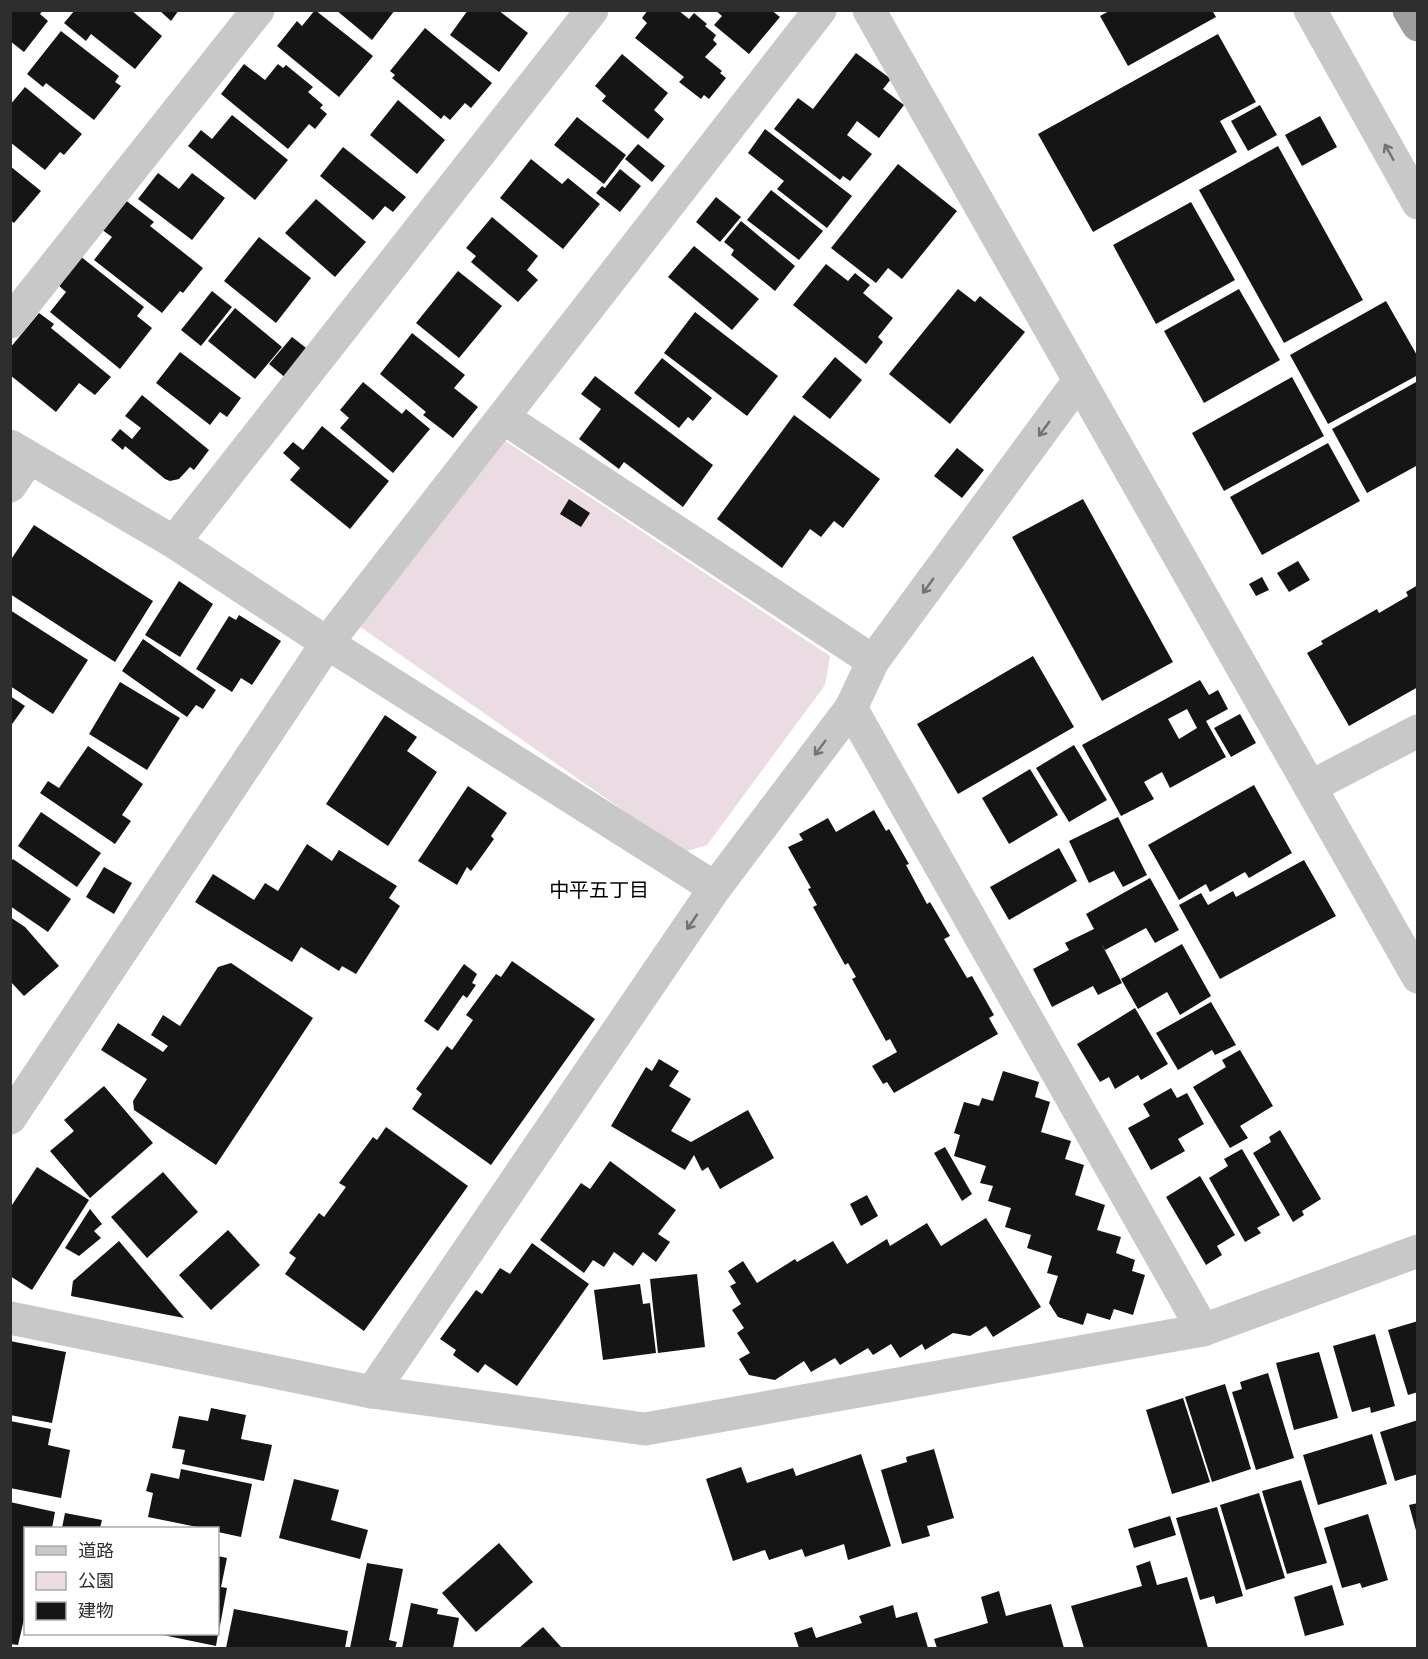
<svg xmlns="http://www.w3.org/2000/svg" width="1428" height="1659" font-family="Signika,'Noto Sans JP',sans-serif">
	<rect width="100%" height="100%" fill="#fff"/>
	<path fill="#ebdbe2" d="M504,440L830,656L825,685L707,845L683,852L359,626Z"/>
	<g fill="#151515" fill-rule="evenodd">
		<path d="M10,10H43L40,14L48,21L24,52L10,41Z"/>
		<path d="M75,10H131L162,36L135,69L91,34L86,41L64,23Z"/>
		<path d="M159,10H179L171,21Z"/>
		<path d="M315,10L373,56L339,97L277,46L297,21L302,26Z"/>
		<path d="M336,10H395L372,40Z"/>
		<path d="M468,10H498L528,33L499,72L450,35Z"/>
		<path d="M648,10H678L689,19L694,13L707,24L705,26L716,35L713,40L717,44L705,57L722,71L720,73L726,78L709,99L704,95L701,99L679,82L684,77L635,38L647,23L642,18Z"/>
		<path d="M715,10H771L780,17L749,54L714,25L722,16Z"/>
		<path d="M1111,10H1212L1216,17L1128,66L1100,16Z"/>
		<path d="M425,28L492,83L471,108L465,103L450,120L444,115L441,119L392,78L395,75L390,71Z"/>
		<path d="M61,31L119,76L115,82L121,86L94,120L46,83L43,87L27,74Z"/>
		<path d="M1218,34L1256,102L1220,121L1237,152L1093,232L1038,134Z"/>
		<path d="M856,53L891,79L883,89L904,105L879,138L857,121L847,135L872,154L850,181L843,176L840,180L774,129L798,98L813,109Z"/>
		<path d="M622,54L668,93L654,110L664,119L648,139L602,101L606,96L595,86Z"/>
		<path d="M244,64L265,80L278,64L283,68L286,65L313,87L308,92L323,105L320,108L327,114L315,129L309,124L288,149L221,94Z"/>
		<path d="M25,87L82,134L64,155L60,152L45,170L10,142V105Z"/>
		<path d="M398,100L445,140L417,174L370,135Z"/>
		<path d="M1260,105L1277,135L1248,151L1231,121Z"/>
		<path d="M232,115L288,160L255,200L188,146L201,130L212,139Z"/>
		<path d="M1320,116L1337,147L1302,166L1285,135Z"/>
		<path d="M577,117L626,155L604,184L554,145Z"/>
		<path d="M765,129L852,196L827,228L777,189L784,181L748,153Z"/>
		<path d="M638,144L665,166L652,182L625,159Z"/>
		<path d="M1278,146L1363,300L1284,343L1199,190Z"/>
		<path d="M343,147L406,197L393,212L385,206L373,220L320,176Z"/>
		<path d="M531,159L562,184L568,178L600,204L563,249L500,198Z"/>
		<path d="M898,164L957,211L902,279L888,268L876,283L831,248Z"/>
		<path d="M10,166L41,191L14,223L10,220Z"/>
		<path d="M620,169L641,186L620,212L596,193L602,186L605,188Z"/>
		<path d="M158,173L179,189L192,173L225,198L192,240L138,199Z"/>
		<path d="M771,190L823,231L799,260L747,220Z"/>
		<path d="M716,197L741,217L720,242L696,222Z"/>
		<path d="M124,199L154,222L150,226L203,268L183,293L180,291L162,313L94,260L112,237L101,229Z"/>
		<path d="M316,199L366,242L335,277L285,233Z"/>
		<path d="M1191,202L1235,280L1156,324L1113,245Z"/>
		<path d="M492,217L538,256L527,270L538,280L518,302L471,262L476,256L466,248Z"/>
		<path d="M741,221L795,266L775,291L731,255L734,250L724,242Z"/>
		<path d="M259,237L311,278L276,323L224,281Z"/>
		<path d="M694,246L759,299L732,330L668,277Z"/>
		<path d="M80,256L144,307L137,316L152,328L120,369L50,312L66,292L57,284Z"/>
		<path d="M826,264L848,281L855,273L870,285L863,293L893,318L878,337L883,342L866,364L793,305Z"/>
		<path d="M458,271L502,306L459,358L416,323Z"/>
		<path d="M958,289L975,302L980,296L1025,332L950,424L889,374Z"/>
		<path d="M1239,289L1280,360L1204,403L1164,331Z"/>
		<path d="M212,291L232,307L201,346L181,330Z"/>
		<path d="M1386,301L1418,357V375L1328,424L1290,355Z"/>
		<path d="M235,308L282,347L255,379L208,341Z"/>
		<path d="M695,312L778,376L747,416L664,353Z"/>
		<path d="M39,313L54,324L51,328L111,377L95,395L79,383L56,412L10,375V348Z"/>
		<path d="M412,333L465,375L454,388L478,407L453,438L423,415L426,412L380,374Z"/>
		<path d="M292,337L310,351L287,379L269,364Z"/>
		<path d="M180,352L241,398L227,417L220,412L210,425L156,383Z"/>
		<path d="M835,357L862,380L830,419L802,397Z"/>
		<path d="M662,358L712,398L693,421L688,417L679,428L634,393Z"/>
		<path d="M595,376L713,465L683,507L624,462L619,469L579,439L601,409L581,394Z"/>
		<path d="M1292,377L1324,436L1224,491L1192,433Z"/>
		<path d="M1418,381V465L1367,493L1332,429Z"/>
		<path d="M363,382L402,414L406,409L430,429L393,473L340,428L349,418L340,410Z"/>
		<path d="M142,395L209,450L194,470L190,467L179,479L170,481L165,479L125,446L123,450L111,440L120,429L132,439L141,428L125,416Z"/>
		<path d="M794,415L880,479L843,528L834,521L821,537L810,529L782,568L717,519Z"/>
		<path d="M322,426L389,481L350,529L290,480L300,468L283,453L293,442L303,450Z"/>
		<path d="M1328,443L1360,501L1262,555L1230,497Z"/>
		<path d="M957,448L984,470L962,498L934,476Z"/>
		<path d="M569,499L590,513L581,527L560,514Z"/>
		<path d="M1083,499L1173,662L1102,701L1012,537Z"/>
		<path d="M34,525L153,601L115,662L10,594V561Z"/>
		<path d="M1298,561L1310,580L1289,592L1277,573Z"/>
		<path d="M1262,577L1269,590L1256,596L1249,584Z"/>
		<path d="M179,581L213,604L180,657L145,635Z"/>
		<path d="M1418,585V687L1349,726L1307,653L1323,644L1321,641L1377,609L1379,613L1408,596L1406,592Z"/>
		<path d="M10,610L88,660L53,714L10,686Z"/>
		<path d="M239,615L281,641L252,685L241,678L232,692L196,669L229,616L236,620Z"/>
		<path d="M143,639L216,690L203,709L196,705L187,717L122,671Z"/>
		<path d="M1033,656L1074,727L958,794L917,724Z"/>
		<path d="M1200,680L1209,695L1218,690L1228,709L1206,721L1226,757L1170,788L1162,772L1144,782L1154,799L1121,816L1082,745ZM1187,709L1197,728L1179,739L1168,719Z"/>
		<path d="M120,682L180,718L147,770L89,734Z"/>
		<path d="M10,696L25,706L10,727Z"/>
		<path d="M1240,714L1256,743L1231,757L1214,728Z"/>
		<path d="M385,715L417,737L407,751L437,772L388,846L326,804Z"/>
		<path d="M1074,745L1107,800L1069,822L1036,768Z"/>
		<path d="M88,746L143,784L122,815L131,821L115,844L40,793L48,781L59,788Z"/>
		<path d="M1030,769L1058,815L1009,844L982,798Z"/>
		<path d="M1254,785L1292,853L1249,878L1245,872L1210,892L1206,884L1179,900L1148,845Z"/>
		<path d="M468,786L507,813L491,836L494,839L471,871L467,867L457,885L418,861Z"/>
		<path d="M874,810L886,831L889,829L909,864L906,865L927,904L930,902L950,936L944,939L967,978L972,976L994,1015L989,1018L998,1034L894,1093L887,1082L883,1084L872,1066L897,1052L890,1039L886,1041L852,979L856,977L848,963L845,965L813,907L817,905L808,889L811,888L788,847L803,840L799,834L828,818L836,832Z"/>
		<path d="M41,812L101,853L77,887L18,846Z"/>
		<path d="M1118,817L1147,875L1123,887L1114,871L1089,883L1069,841Z"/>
		<path d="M307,844L332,861L339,850L397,886L389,898L400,906L356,974L342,966L339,971L301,947L292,962L195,902L213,874L254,900L265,883L278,891Z"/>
		<path d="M1059,848L1077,881L1009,920L990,887Z"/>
		<path d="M13,859L71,899L48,932L10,906V863Z"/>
		<path d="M1304,860L1336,916L1220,979L1179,905L1201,893L1208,905L1233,891L1236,897Z"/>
		<path d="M104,867L132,883L114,914L86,897Z"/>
		<path d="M1150,878L1179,930L1155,943L1146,928L1105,950L1100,941L1122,983L1098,995L1093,986L1052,1007L1033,969L1069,950L1065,943L1094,929L1086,914Z"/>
		<path d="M10,917L25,927L59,966L24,996L10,981Z"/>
		<path d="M1182,944L1211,996L1180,1015L1167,992L1138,1009L1121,979Z"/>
		<path d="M512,961L595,1019L491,1165L412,1109L422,1094L416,1089L447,1046L452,1050L473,1020L466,1015L496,974L501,977Z"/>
		<path d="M231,963L313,1018L216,1165L134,1110L133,1101L147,1079L101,1050L118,1023L163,1052L168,1046L151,1035L163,1015L180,1026L218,967Z"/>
		<path d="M464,964L477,974L472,983L476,985L467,998L463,995L438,1031L424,1021Z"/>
		<path d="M1211,1002L1236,1045L1215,1055L1212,1050L1178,1070L1156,1033Z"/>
		<path d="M1135,1008L1168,1064L1141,1080L1138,1075L1115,1089L1109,1077L1100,1082L1077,1044Z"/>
		<path d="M1240,1050L1273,1106L1240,1126L1248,1138L1230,1148L1193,1087L1226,1067L1222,1060Z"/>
		<path d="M659,1059L679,1071L669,1086L691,1099L671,1131L691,1142L748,1110L774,1158L720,1189L708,1167L702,1171L694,1155L685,1170L611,1126L646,1067L652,1071Z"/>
		<path d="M1003,1071L1039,1082L1035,1097L1050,1102L1041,1132L1071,1141L1065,1159L1084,1165L1075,1195L1105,1205L1097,1230L1121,1237L1116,1253L1135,1260L1132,1271L1145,1275L1133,1315L1114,1309L1110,1320L1087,1313L1083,1325L1058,1317L1049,1303L1058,1276L1047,1273L1052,1256L1027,1248L1031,1235L1005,1227L1011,1208L988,1201L993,1186L980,1183L986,1166L954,1156L960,1135L954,1133L964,1102L979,1106L982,1098L993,1101Z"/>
		<path d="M104,1086L153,1143L90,1198L50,1151L74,1131L64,1120Z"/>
		<path d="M1171,1088L1177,1098L1187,1093L1204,1124L1178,1139L1185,1151L1151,1170L1128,1128L1150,1116L1143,1104Z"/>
		<path d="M386,1127L468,1186L364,1331L285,1274L296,1258L289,1253L319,1213L324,1217L346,1187L339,1183L373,1137L377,1140Z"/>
		<path d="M1280,1130L1321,1199L1302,1211L1304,1215L1293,1222L1253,1153L1271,1142L1269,1137Z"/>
		<path d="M945,1147L972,1194L962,1201L934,1153Z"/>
		<path d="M1242,1149L1280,1215L1257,1228L1261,1233L1245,1242L1209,1178L1228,1166L1224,1159Z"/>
		<path d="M610,1161L676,1210L658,1234L670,1242L656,1262L643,1252L633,1266L614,1252L604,1267L593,1260L584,1273L540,1240L581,1183L590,1189Z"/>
		<path d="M37,1167L89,1200L32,1290L10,1276V1208Z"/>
		<path d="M163,1172L198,1212L147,1258L111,1217Z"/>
		<path d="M1200,1176L1235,1235L1217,1246L1222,1255L1206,1265L1166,1197Z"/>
		<path d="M867,1195L878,1216L861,1226L850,1204Z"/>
		<path d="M90,1209L102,1224L94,1231L101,1238L79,1256L65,1248Z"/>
		<path d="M986,1218L1041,1307L993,1337L986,1326L970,1336L953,1333L925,1350L922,1344L900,1358L891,1344L873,1355L868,1348L840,1365L835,1358L811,1372L804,1361L775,1380L749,1375L739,1359L750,1353L737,1333L744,1328L732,1310L741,1304L730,1286L736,1283L728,1271L743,1261L757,1283L795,1259L797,1262L833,1241L847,1264L887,1239L890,1246L927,1223L941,1246Z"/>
		<path d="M228,1230L260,1265L211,1310L179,1275Z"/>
		<path d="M119,1241L184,1318L71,1296L73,1281Z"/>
		<path d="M532,1243L589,1284L517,1386L485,1364L478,1373L453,1355L456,1350L440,1339L476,1290L482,1294L500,1268L510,1274Z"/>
		<path d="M697,1274L705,1347L658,1353L650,1279Z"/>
		<path d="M640,1284L643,1304L650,1303L656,1353L603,1360L594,1290Z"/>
		<path d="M1418,1321V1392L1408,1395L1388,1330Z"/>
		<path d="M1375,1334L1395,1406L1371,1413L1370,1407L1352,1412L1333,1346Z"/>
		<path d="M10,1341L66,1352L52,1423L10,1415Z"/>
		<path d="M1319,1352L1338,1418L1294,1430L1276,1363Z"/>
		<path d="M1268,1373L1294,1458L1256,1470L1232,1392L1242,1389L1240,1382Z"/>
		<path d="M1225,1384L1251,1469L1212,1482L1185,1397Z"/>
		<path d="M1183,1398L1210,1482L1172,1494L1146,1410Z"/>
		<path d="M211,1408L246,1415L241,1439L272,1445L264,1481L182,1464L185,1450L172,1448L179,1416L208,1421Z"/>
		<path d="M1418,1420V1474L1395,1481L1380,1432Z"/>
		<path d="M10,1421L51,1429L48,1445L70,1450L61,1498L10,1488Z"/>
		<path d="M1372,1434L1387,1484L1318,1505L1303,1455Z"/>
		<path d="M934,1449L954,1518L927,1526L930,1536L902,1544L881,1470L907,1462L906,1457Z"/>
		<path d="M861,1454L891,1546L848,1560L844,1544L805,1557L802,1549L769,1560L765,1550L733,1561L706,1479L741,1467L747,1483L793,1468L796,1476Z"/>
		<path d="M181,1469L252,1484L241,1537L218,1532V1528H202L148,1517L153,1493L146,1491L151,1473L179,1479Z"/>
		<path d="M294,1479L339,1490L331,1520L368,1530L360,1559L279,1538Z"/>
		<path d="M1301,1480L1327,1563L1287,1574L1262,1491Z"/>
		<path d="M1259,1493L1285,1578L1246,1590L1220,1505Z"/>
		<path d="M10,1502L55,1512L52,1528H26V1611L18,1645L10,1644Z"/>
		<path d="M1418,1503V1534H1417L1409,1505Z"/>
		<path d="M1217,1507L1243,1596L1216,1604L1214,1596L1200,1600L1176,1518Z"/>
		<path d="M65,1513L102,1520L100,1528H62Z"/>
		<path d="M1368,1514L1388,1580L1362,1588L1360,1583L1342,1588L1324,1528Z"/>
		<path d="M1170,1516L1176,1535L1134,1548L1128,1529Z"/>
		<path d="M499,1543L533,1582L476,1632L442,1593Z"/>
		<path d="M218,1556L227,1558L221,1587L227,1588L219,1631Z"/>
		<path d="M1150,1561L1157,1585L1187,1577L1208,1648H1084L1071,1606L1142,1586L1136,1566Z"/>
		<path d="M367,1563L403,1569L389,1640L397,1642L395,1648H350Z"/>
		<path d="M1332,1585L1344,1625L1305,1636L1294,1597Z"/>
		<path d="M999,1591L1006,1616L1051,1604L1064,1648H937L934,1639L988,1623L981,1597Z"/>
		<path d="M411,1603L438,1609L437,1614L459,1618L453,1648H402Z"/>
		<path d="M893,1605L896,1618L917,1612L928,1648H799L794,1633L812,1627L816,1638L862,1623L859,1616Z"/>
		<path d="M234,1609L348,1631L345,1648H226Z"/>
		<path d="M543,1627L562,1648H519Z"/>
		<path d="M158,1634H218L216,1646Z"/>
	</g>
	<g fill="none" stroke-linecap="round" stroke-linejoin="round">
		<g stroke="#c8c8c8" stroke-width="33">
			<path d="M869,10L1418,977"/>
			<path d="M1310,10L1418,203"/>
			<path d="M10,322L258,10"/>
			<path d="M504,418L873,661"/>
			<path d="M10,446L174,542L327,643L715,888"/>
			<path d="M10,486L29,458"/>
			<path d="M174,542L592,10"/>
			<path d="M851,708L1203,1330"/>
			<path d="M1310,787L1418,731"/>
			<path d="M10,1118L327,643L820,10"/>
			<path d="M10,1318L372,1392L645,1429L1203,1330L1418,1251"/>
			<path d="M372,1392L715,888L851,708L873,661L1078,382"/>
		</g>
		<path stroke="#9e9e9e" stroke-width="33" d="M1409,10L1418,25"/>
	</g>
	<defs><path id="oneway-shaft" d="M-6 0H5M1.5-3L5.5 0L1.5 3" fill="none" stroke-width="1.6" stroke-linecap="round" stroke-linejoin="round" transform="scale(1.5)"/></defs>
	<g stroke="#737373">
		<use href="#oneway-shaft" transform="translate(1389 152) rotate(-119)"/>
		<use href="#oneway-shaft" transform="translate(1044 429) rotate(126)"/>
		<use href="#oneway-shaft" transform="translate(928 586) rotate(126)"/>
		<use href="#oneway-shaft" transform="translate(820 748) rotate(127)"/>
		<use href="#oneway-shaft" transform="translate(692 922) rotate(124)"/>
	</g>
	<g text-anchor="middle" stroke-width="6" stroke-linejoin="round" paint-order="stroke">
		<g font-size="20" fill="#000" stroke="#fff">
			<text x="599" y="897">中平五丁目</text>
		</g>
	</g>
	<rect width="1428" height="1659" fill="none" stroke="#2e2e2e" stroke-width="24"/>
	<rect x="24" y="1527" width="195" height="108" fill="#ffffff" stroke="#ababab" stroke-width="1.5"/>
	<rect x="36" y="1546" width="30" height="9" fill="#c8c8c8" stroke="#ababab" stroke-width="1.5"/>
	<text x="78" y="1557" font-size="18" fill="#2e2e2e">道路</text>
	<rect x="36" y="1572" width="30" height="18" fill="#ebdbe2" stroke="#ababab" stroke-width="1.5"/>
	<text x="78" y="1587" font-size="18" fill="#2e2e2e">公園</text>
	<rect x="36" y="1602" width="30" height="18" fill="#151515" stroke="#ababab" stroke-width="1.5"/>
	<text x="78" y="1617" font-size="18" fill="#2e2e2e">建物</text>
</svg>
